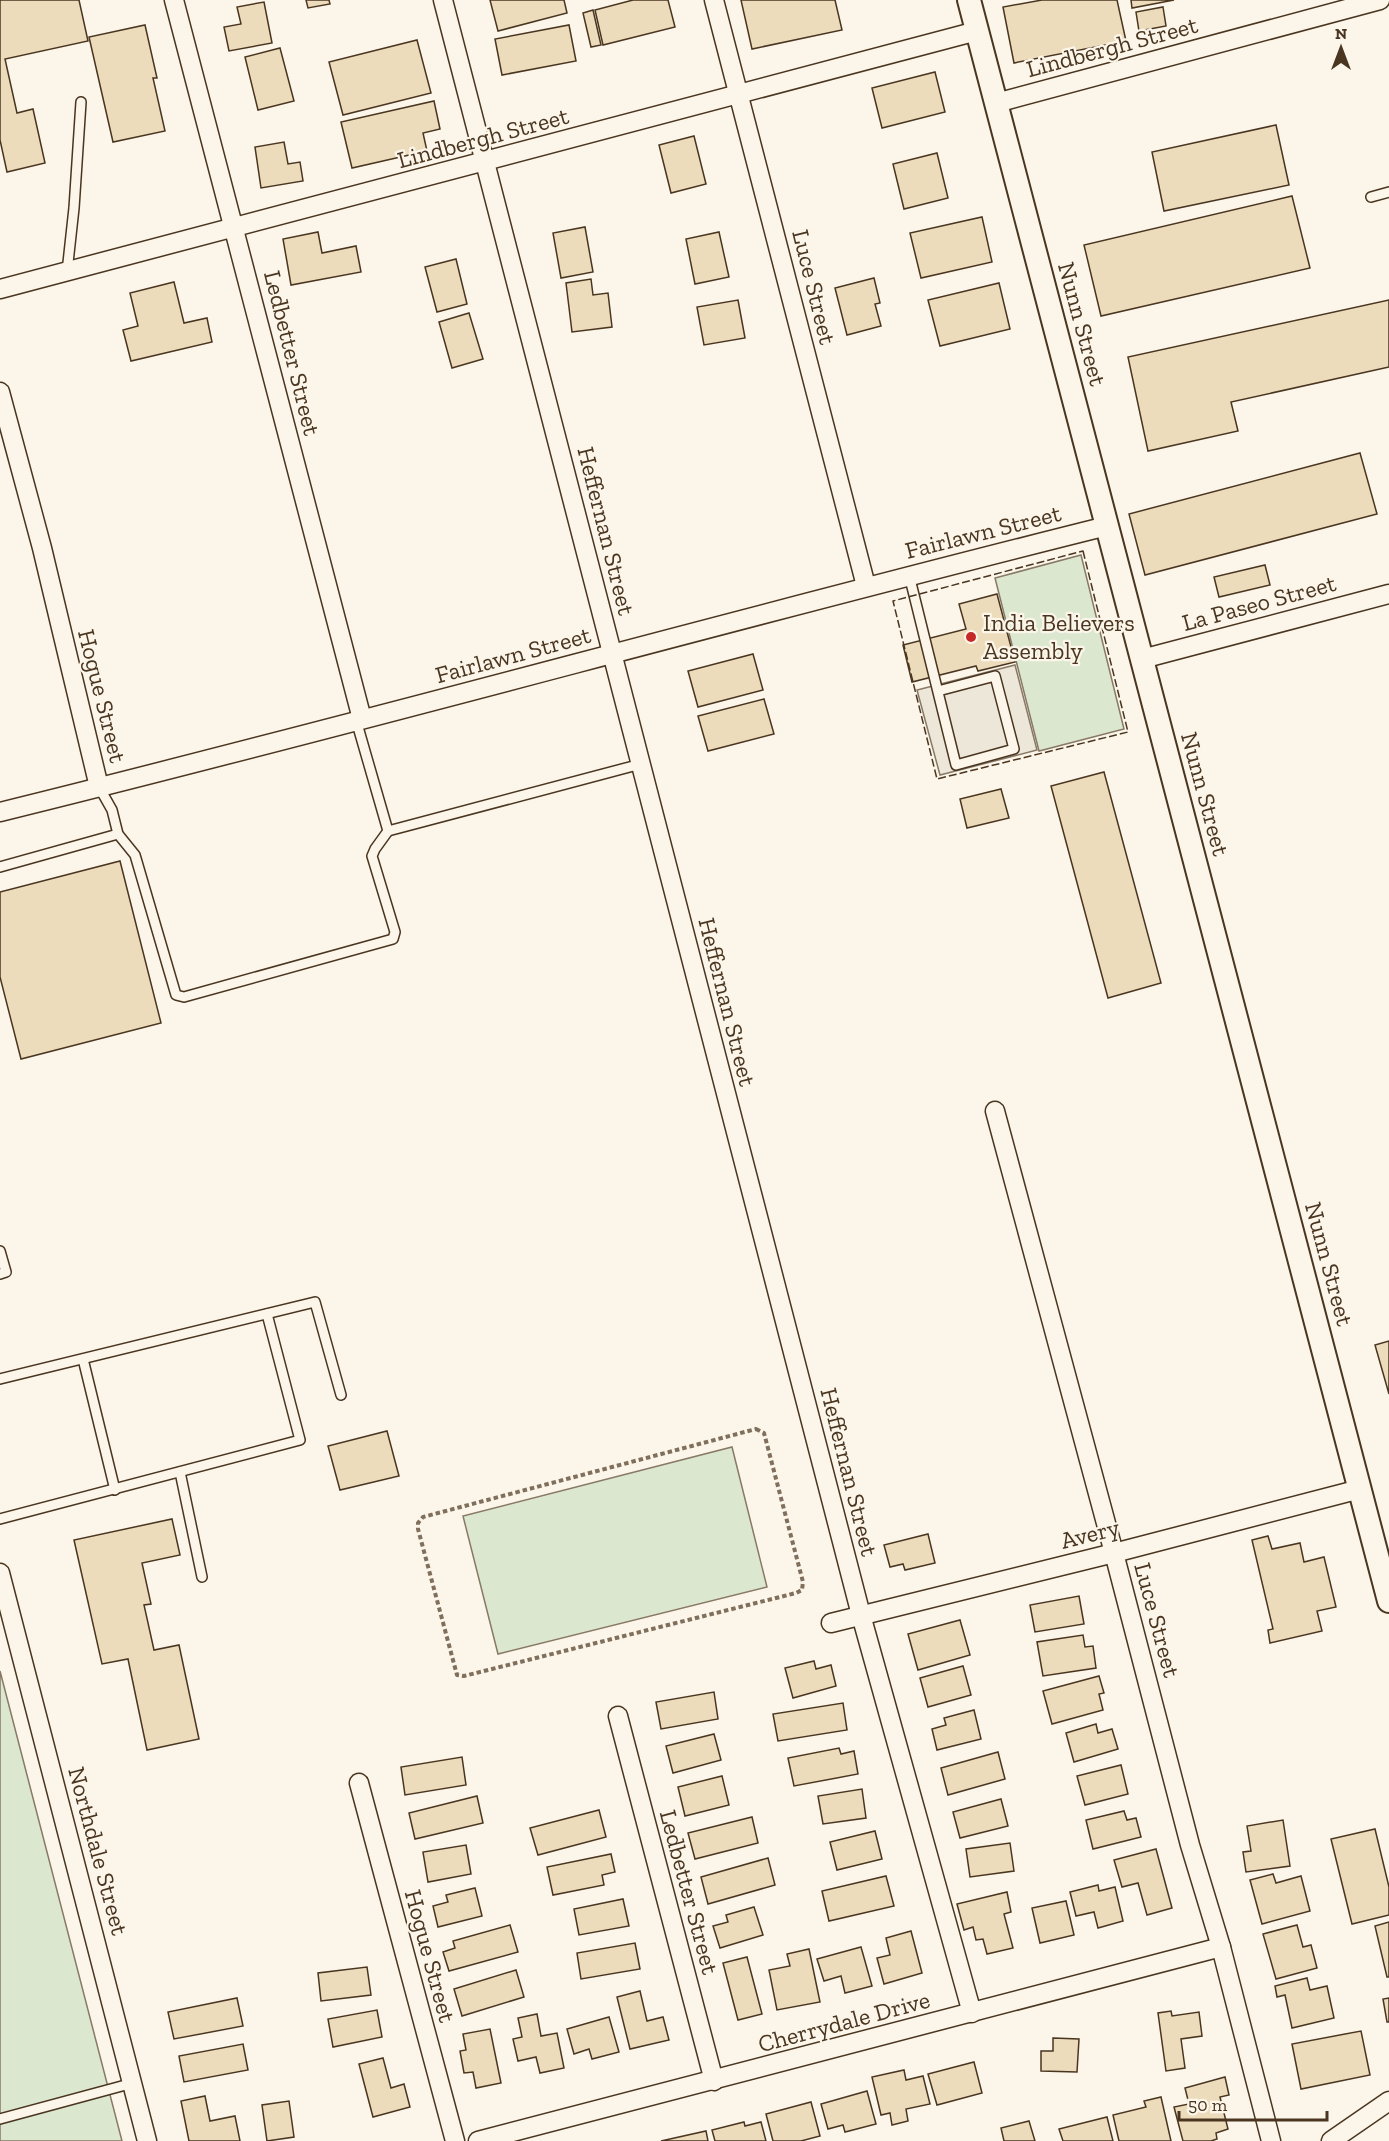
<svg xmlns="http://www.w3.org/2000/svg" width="1389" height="2141" font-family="'Zilla Slab',serif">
	<rect width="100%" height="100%" fill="#fbf6e9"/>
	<g fill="#dce7d0" stroke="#887966" stroke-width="1.5">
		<path d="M1081,555L1124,729L1039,751L995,578Z"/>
		<path d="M732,1447L767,1587L498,1654L463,1516Z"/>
		<path d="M0,1671L122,2141H0Z"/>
	</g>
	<path fill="#ede7d9" stroke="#887966" stroke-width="1.5" d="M1015,665L1037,750L940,775L917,690Z"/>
	<g fill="#ecdcbc" stroke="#4a3520" stroke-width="1.5">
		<path d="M0,0H79L88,41L5,59L17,113L33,109L45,163L7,172L0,140Z"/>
		<path d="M306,0H329L330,4L308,8Z"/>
		<path d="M490,0H564L567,13L498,31Z"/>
		<path d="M633,0H668L675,27L603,45L595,10Z"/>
		<path d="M741,0H835L842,30L752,49Z"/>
		<path d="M1042,0H1117L1126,41L1014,63L1003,7Z"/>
		<path d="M1131,0H1174L1132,8Z"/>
		<path d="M264,2L272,43L229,51L224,27L241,24L237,7Z"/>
		<path d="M1163,7L1166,26L1139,31L1136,12Z"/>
		<path d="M593,10L601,45L591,47L583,13Z"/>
		<path d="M145,25L157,78H153L165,131L113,142L89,37Z"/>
		<path d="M569,25L576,61L502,75L495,39Z"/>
		<path d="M417,40L431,93L343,115L329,62Z"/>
		<path d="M280,48L294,101L258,110L245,57Z"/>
		<path d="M935,72L945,112L882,128L872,88Z"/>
		<path d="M434,101L440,129L423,133L427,151L352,168L341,122Z"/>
		<path d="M1276,125L1289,185L1164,211L1152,152Z"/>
		<path d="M694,136L706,184L671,193L659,145Z"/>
		<path d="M284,142L288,164L300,162L303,181L261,188L255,147Z"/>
		<path d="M937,153L948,198L904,209L893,164Z"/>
		<path d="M1292,196L1310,268L1101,316L1084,245Z"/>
		<path d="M982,217L992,262L921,278L910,233Z"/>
		<path d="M585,227L593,272L561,278L553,233Z"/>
		<path d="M318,232L322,253L356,246L361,272L291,285L283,239Z"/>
		<path d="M719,232L729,277L695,284L686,239Z"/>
		<path d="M456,259L467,304L437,312L425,267Z"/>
		<path d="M874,278L880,303L875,304L881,326L847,335L835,288Z"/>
		<path d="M591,279L593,295L608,293L612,327L572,332L566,283Z"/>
		<path d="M174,282L184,323L207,318L212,342L131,361L123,330L138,326L130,293Z"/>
		<path d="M999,283L1010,329L940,346L928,300Z"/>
		<path d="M738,300L745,338L704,345L697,307Z"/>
		<path d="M1389,300V367L1231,402L1238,431L1148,451L1128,357Z"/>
		<path d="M469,313L483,359L452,368L439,322Z"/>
		<path d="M1360,453L1377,514L1145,575L1129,514Z"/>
		<path d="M1265,565L1270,585L1219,597L1214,577Z"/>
		<path d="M997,594L1015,662L978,671L976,666L912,682L903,645L966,629L959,604Z"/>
		<path d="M753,654L763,690L698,707L688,671Z"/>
		<path d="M764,699L774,734L708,751L698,716Z"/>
		<path d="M1104,772L1161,983L1108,998L1051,786Z"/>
		<path d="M1001,789L1009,818L967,828L960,799Z"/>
		<path d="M120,861L161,1023L21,1059L0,977V892Z"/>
		<path d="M1389,1341V1394L1375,1345Z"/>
		<path d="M387,1431L399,1476L340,1490L328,1446Z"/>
		<path d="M172,1519L180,1555L142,1563L151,1604L144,1605L154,1650L179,1645L199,1739L147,1750L128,1659L102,1664L74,1540Z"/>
		<path d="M928,1534L935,1563L905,1570L903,1564L890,1567L884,1545Z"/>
		<path d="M1268,1536L1272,1549L1300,1543L1304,1562L1324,1557L1336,1607L1317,1611L1322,1631L1270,1643L1268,1630L1273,1629L1252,1540Z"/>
		<path d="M1079,1596L1084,1624L1035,1632L1030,1605Z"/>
		<path d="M960,1620L970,1655L918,1670L908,1634Z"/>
		<path d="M1083,1635L1085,1647L1093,1646L1096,1668L1043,1676L1037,1642Z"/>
		<path d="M814,1661L816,1669L831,1665L836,1686L793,1698L785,1668Z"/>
		<path d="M963,1666L971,1695L928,1707L920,1678Z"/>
		<path d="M1099,1676L1104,1693L1099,1694L1103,1710L1052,1724L1043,1691Z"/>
		<path d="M714,1692L718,1719L661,1729L656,1702Z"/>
		<path d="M843,1703L847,1730L778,1741L773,1714Z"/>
		<path d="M974,1710L981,1739L937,1750L932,1729L946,1725L944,1718Z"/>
		<path d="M1096,1724L1098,1733L1112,1729L1118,1749L1074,1762L1066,1733Z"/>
		<path d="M714,1734L721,1760L673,1773L666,1746Z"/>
		<path d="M839,1748L841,1754L854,1751L858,1774L794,1786L788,1758Z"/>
		<path d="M998,1752L1005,1779L948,1795L941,1768Z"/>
		<path d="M462,1757L466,1785L405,1795L401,1767Z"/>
		<path d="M1121,1765L1128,1794L1085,1805L1077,1776Z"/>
		<path d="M722,1776L729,1805L685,1816L678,1787Z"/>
		<path d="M862,1789L866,1818L823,1824L818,1796Z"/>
		<path d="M477,1796L483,1823L415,1839L409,1813Z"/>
		<path d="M1001,1799L1008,1826L960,1838L953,1812Z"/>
		<path d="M599,1810L606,1837L538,1855L530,1828Z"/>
		<path d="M1124,1811L1127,1820L1136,1818L1141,1837L1093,1849L1086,1820Z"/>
		<path d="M752,1817L758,1843L695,1859L688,1833Z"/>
		<path d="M1283,1820L1290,1866L1246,1872L1243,1852L1251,1851L1247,1826Z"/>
		<path d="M1375,1829L1389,1887V1915L1352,1924L1331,1839Z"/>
		<path d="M875,1831L882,1859L837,1870L830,1842Z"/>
		<path d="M1010,1843L1014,1871L970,1877L966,1849Z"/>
		<path d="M466,1845L471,1874L428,1882L423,1852Z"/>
		<path d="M1156,1849L1172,1908L1147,1915L1138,1883L1122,1887L1114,1860Z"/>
		<path d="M611,1854L615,1872L602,1875L604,1885L553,1895L547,1867Z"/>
		<path d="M768,1858L775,1885L708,1904L701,1877Z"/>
		<path d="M1273,1874L1276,1883L1301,1876L1310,1911L1262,1924L1250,1880Z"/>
		<path d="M886,1876L894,1906L829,1921L822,1891Z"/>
		<path d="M1098,1885L1099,1891L1115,1887L1123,1921L1098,1928L1094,1912L1076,1916L1070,1892Z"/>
		<path d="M475,1888L482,1916L438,1927L433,1906L448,1902L446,1895Z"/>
		<path d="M1007,1892L1011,1912L1004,1914L1013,1948L987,1954L983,1939L976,1940L973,1927L964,1930L957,1904Z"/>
		<path d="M623,1899L629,1926L579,1935L574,1909Z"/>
		<path d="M1066,1901L1074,1935L1040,1943L1032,1908Z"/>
		<path d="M754,1907L763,1935L720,1948L713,1926L728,1922L726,1915Z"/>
		<path d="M1389,1922V1977H1387L1375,1926Z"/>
		<path d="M510,1925L518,1952L449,1971L443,1952L455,1948L453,1941Z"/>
		<path d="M1297,1925L1303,1947L1311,1945L1317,1968L1276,1979L1263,1934Z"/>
		<path d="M911,1931L922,1973L884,1984L877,1958L890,1955L886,1938Z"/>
		<path d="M635,1943L640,1969L581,1979L577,1953Z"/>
		<path d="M861,1947L872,1986L845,1993L841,1976L824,1981L817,1959Z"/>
		<path d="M809,1949L820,2002L777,2010L769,1970L790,1966L787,1954Z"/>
		<path d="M747,1957L762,2014L738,2020L723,1963Z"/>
		<path d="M367,1967L371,1995L321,2001L318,1973Z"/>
		<path d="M516,1970L524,1997L462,2016L454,1989Z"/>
		<path d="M1307,1978L1310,1990L1327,1986L1334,2018L1292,2028L1285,1995L1277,1997L1275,1986Z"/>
		<path d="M640,1991L647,2021L663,2017L669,2040L630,2049L617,1997Z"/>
		<path d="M237,1998L243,2026L174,2039L168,2012Z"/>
		<path d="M1389,1998V2022H1387L1383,1999Z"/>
		<path d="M377,2010L382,2037L333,2047L328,2019Z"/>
		<path d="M1171,2011L1172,2016L1199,2012L1202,2036L1181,2039L1185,2068L1166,2071L1158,2013Z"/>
		<path d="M537,2014L541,2036L557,2033L564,2068L540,2073L536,2057L518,2061L513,2039L522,2037L518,2018Z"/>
		<path d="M609,2017L619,2052L592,2059L589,2049L574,2054L567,2029Z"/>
		<path d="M490,2029L501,2083L476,2088L473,2072L464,2073L460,2051L466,2050L463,2034Z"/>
		<path d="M1361,2031L1370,2075L1301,2089L1292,2044Z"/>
		<path d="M1053,2038L1079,2039L1077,2072L1041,2071V2051H1053Z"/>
		<path d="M243,2044L248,2070L184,2082L179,2056Z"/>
		<path d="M383,2058L391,2088L404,2084L410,2107L373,2117L359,2064Z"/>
		<path d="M974,2062L982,2093L937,2105L928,2074Z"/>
		<path d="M904,2070L906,2080L923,2076L930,2104L906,2109L908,2121L892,2125L890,2113L881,2115L872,2077Z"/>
		<path d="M1225,2077L1229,2095L1220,2097L1228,2129L1216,2133L1217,2139L1211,2141H1183L1174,2107L1189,2104L1185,2088Z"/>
		<path d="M867,2091L876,2124L845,2132L843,2125L828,2129L821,2104Z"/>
		<path d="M205,2096L210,2121L235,2116L240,2141H189L181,2101Z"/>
		<path d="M1161,2097L1171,2141H1119L1113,2115L1146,2107L1144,2101Z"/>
		<path d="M289,2101L294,2137L267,2141L262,2105Z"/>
		<path d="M811,2102L820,2136L801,2141H773L766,2114Z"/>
		<path d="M1107,2117L1113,2141H1063L1059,2129Z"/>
		<path d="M1029,2121L1035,2141H1004L1001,2128Z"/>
		<path d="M744,2122L745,2126L761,2122L766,2141H715L712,2130Z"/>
		<path d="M706,2131L708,2141H661Z"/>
	</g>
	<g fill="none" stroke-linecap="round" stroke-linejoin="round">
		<defs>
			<g id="service">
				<path d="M1371,197L1389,192"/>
				<path d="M67,272L74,208L81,102"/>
				<path d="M909,575L914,595L956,765L1014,749L995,676L938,691"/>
				<path d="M99,787L112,810L118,834L135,855L176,995L184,997L393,939L395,932L372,856L375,849L388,831L356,720"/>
				<path d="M388,831L641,764"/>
				<path d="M0,867L118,834"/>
				<path d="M0,1251L6,1272L0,1274"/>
				<path d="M83,1359L115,1490"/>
				<path d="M0,1379L315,1302L341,1395"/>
				<path d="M180,1472L202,1577"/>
				<path d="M0,1519L300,1440L267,1314"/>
				<path d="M0,2119L133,2083"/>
			</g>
			<g id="minor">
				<path d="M174,0L362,719"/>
				<path d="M443,0L861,1615L972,2013"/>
				<path d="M714,0L866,586"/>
				<path d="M996,103L1380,0"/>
				<path d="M0,289L977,31"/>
				<path d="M0,392L42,548L99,787"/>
				<path d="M1142,659L1389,594"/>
				<path d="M0,812C370,721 737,618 1107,526"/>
				<path d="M995,1111L1114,1553L1190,1845L1221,1947L1271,2141"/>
				<path d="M0,1573L147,2141"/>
				<path d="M831,1623L1114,1553L1360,1489"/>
				<path d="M618,1716L714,2081"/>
				<path d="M359,1783L455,2141"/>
				<path d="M478,2141L1221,1947"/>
				<path d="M1331,2141L1389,2101"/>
			</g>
			<path id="tertiary" d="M969,0L1389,1601"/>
		</defs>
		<use href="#service" stroke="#4a3520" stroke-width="12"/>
		<use href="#minor" stroke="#4a3520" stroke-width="21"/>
		<use href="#tertiary" stroke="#4a3520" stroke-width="26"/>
		<path stroke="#7f6f5c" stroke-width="4" stroke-dasharray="4.5 3" stroke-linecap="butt" d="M756,1429L764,1433L803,1582L802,1590L796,1593L464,1676L457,1675L418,1529V1523L423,1517Z"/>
		<use href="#service" stroke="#fbf6e9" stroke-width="9"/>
		<use href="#minor" stroke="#fbf6e9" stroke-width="18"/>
		<use href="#tertiary" stroke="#fbf6e9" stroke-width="22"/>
		<path stroke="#4a3520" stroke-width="1.5" stroke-dasharray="8 3" stroke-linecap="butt" d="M1083,551L1128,732L937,779L893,601Z"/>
	</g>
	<circle fill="#c62828" stroke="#fbf6e9" stroke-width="2" cx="971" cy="637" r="6"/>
	<g text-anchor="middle" stroke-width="4.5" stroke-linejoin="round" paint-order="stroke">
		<g font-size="24" fill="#4a3520" stroke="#fbf6e9">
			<text transform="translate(1112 47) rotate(-15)" y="8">Lindbergh Street</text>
			<text transform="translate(483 138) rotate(-15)" y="8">Lindbergh Street</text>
			<text transform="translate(814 287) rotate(76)" y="8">Luce Street</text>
			<text transform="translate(1082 324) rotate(75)" y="8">Nunn Street</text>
			<text transform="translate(292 353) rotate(76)" y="8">Ledbetter Street</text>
			<text transform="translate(606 531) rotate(76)" y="8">Heffernan Street</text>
			<text transform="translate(983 532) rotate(-14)" y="8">Fairlawn Street</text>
			<text transform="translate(1259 603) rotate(-15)" y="8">La Paseo Street</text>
			<text transform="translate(513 655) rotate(-15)" y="8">Fairlawn Street</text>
			<text transform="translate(102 696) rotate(76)" y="8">Hogue Street</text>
			<text transform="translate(1205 794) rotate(75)" y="8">Nunn Street</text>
			<text transform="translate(727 1002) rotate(76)" y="8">Heffernan Street</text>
			<text transform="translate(1329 1264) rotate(75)" y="8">Nunn Street</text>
			<text transform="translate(849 1472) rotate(76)" y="8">Heffernan Street</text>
			<text transform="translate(1090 1534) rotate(-14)" y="8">Avery</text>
			<text transform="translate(1157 1620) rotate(75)" y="8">Luce Street</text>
			<text transform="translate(98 1851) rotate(75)" y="8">Northdale Street</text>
			<text transform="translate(689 1892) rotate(75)" y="8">Ledbetter Street</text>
			<text transform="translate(430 1956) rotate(75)" y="8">Hogue Street</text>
			<text transform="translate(844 2022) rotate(-15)" y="8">Cherrydale Drive</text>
		</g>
		<g font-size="24" fill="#4a3520" stroke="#fbf6e9" text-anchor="start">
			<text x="983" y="631">India Believers<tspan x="983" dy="28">Assembly</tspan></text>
		</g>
	</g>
	<g transform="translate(1341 48)" stroke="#fbf6e9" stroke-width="4.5" paint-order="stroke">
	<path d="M0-4.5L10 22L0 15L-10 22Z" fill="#4a3520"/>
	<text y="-9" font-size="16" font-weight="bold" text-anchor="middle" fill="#4a3520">N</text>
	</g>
	<path d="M1179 2111v9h148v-9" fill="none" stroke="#4a3520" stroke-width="3"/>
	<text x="1188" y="2111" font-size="18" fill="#4a3520" stroke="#fbf6e9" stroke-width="4.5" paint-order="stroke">50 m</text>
</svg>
